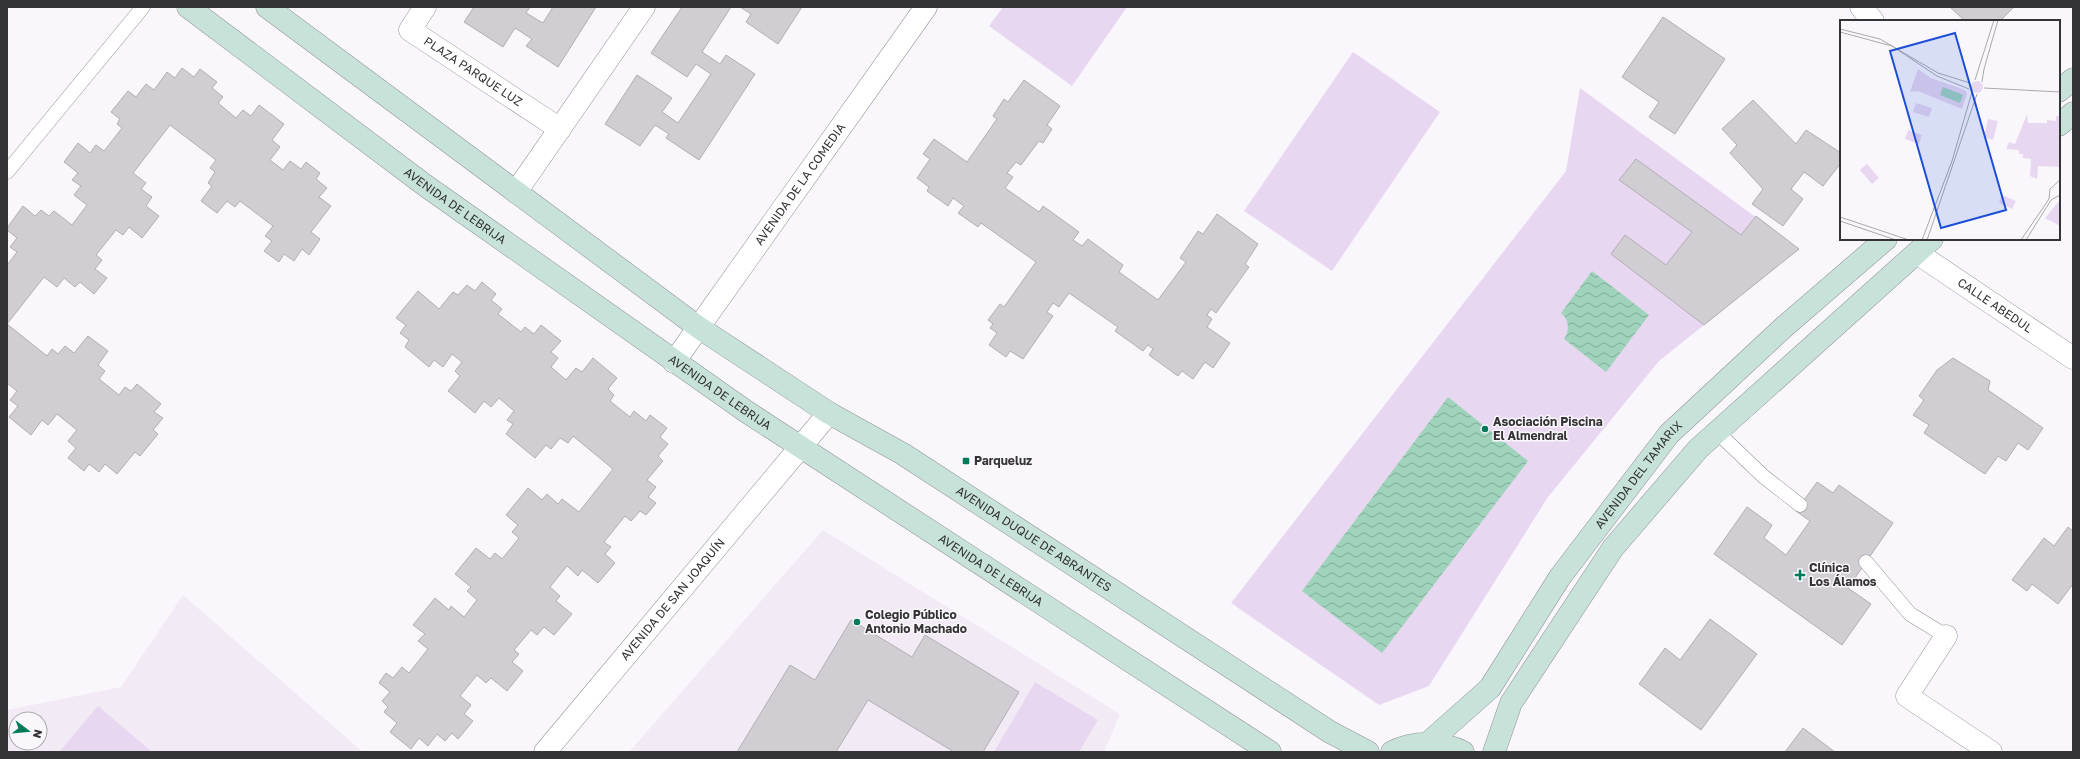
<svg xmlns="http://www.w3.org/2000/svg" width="2080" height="759" font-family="'Golos Text',sans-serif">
	<defs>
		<pattern id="water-waves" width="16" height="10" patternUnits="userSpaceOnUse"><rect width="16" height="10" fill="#9fd3bc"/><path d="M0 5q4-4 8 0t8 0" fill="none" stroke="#82ac9a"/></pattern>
	</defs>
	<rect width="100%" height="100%" fill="#faf7fc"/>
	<g fill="#f2ebf6" fill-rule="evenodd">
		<path d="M823,530L1120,714L1104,752H629Z"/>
		<path d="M183,595L363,752H7V710L121,687ZM16,719H40V743H16Z"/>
	</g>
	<g fill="#e8d7f0">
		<path d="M1003,7H1127L1072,86L989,26Z"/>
		<path d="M1353,52L1440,112L1332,271L1244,211Z"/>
		<path d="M1580,88L1799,249L1659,361L1548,497L1429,686L1379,705L1231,603L1566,171Z"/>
		<path d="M1035,682L1098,720L1079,752H994Z"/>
		<path d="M98,706L152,752H59Z"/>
	</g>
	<g fill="url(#water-waves)">
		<path d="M1592,271L1649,315L1606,372L1564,339C1570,331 1569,319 1561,313Z"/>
		<path d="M1448,397L1528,461L1382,653L1302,591Z"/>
	</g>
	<g fill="#d1ced3" stroke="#b2afb3">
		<path d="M474,7H530L526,13L543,23L553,7H596L558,67L526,46L532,39L515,28L503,47L464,22Z"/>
		<path d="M682,7H731L702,52L720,64L726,55L755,74L699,160L666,138L669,134L655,125L640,146L605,124L637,75L672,98L662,112L678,123L711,74L696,64L687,77L651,53Z"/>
		<path d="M740,7H802L778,44L746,22L751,14Z"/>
		<path d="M1950,7H2014L2000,21H1965Z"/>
		<path d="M1663,17L1725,59L1675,134L1649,117L1659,102L1622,77Z"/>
		<path d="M182,68L194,77L200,69L217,82L212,88L223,97L218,103L236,118L243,110L251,116L259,105L284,124L272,140L280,147L270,160L283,170L290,161L301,169L306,162L320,173L316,179L327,188L319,197L331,206L311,232L320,239L309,255L302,249L294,261L284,254L279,262L264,251L272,241L265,236L273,226L240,201L235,207L227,201L217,213L201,201L212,186L208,183L215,172L210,168L216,160L170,125L133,173L146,183L141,189L152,197L146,206L159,216L142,238L129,227L123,235L116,230L96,255L102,260L95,269L107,278L94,294L80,282L75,287L64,278L57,287L44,277L7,324V265L17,252L10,247L17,238L7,230V228L23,206L35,216L41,210L49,216L54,211L72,225L87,205L74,195L81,186L72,180L78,173L64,162L78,143L90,153L96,145L104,151L122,128L117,124L120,119L111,112L128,91L136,97L146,84L154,90L167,72L175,78Z"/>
		<path d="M1024,80L1060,106L1047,125L1052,129L1043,143L1039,141L1021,165L1016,162L1007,173L1013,177L1005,188L1039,212L1043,206L1079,232L1073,240L1082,246L1088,239L1123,265L1119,272L1158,300L1186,262L1180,258L1198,231L1203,234L1217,214L1258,244L1245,264L1249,267L1216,313L1211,309L1207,315L1212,319L1207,327L1230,343L1213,368L1205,362L1193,379L1182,371L1178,376L1149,355L1153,349L1148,345L1143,351L1115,331L1118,327L1069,293L1059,307L1053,303L1047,312L1053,316L1023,359L1010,351L1006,357L989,345L997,333L990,328L993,324L988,320L1000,304L1004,307L1036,262L981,223L978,227L958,213L964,206L953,198L948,206L927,191L929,187L917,178L930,159L923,154L934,139L967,162L997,119L993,116L1004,99L1008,102Z"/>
		<path d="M1753,100L1796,144L1806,130L1841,153V163L1823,186L1804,172L1791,189L1803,199L1783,226L1752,204L1763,189L1730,153L1737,145L1722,129Z"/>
		<path d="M1636,159L1741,235L1756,216L1799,249L1704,325L1611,254L1625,235L1666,265L1692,232L1619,180Z"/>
		<path d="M482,282L496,294L491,300L502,309L498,314L521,332L525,327L534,334L541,325L561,341L551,352L558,358L551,367L566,380L576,368L582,372L593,358L617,378L608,389L614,395L610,401L630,417L634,411L646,421L650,415L667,428L660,437L668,444L658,456L663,461L647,480L656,487L648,497L656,503L646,515L640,511L631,521L625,516L604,542L611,547L605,554L615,563L598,583L582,570L578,576L567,566L550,587L560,596L556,601L572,614L554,635L544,627L537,635L531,630L514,650L519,654L512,662L523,671L507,691L491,678L486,683L477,675L460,696L471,705L464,714L473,721L458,739L452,733L445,741L437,734L428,746L419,738L411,749L390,732L397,723L384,712L388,707L382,701L390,692L379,683L386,673L393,678L402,667L409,673L428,649L418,641L425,634L413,625L435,598L449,610L451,606L464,617L477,600L467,591L471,587L455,574L476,548L490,559L495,553L502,559L519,538L512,532L518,525L506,515L528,488L542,500L547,494L558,504L562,499L579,512L613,469L573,436L568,443L560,438L551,449L546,445L535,458L506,434L513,424L507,420L514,411L499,398L491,407L484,401L475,413L448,391L460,376L455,371L462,362L452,354L443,367L434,360L429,367L405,347L409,340L400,333L406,325L396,318L418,291L439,309L453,292L458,295L467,285L475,291Z"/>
		<path d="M7,324L47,356L52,349L58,354L65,346L74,353L88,336L108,351L98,365L105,371L99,379L119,395L125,387L131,391L137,384L161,404L154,412L163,418L153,430L158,434L140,456L135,452L117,474L105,464L99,472L89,464L84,471L68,458L76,448L68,441L77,430L57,414L48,425L42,420L31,435L9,417L18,406L10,400L17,391L7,383Z"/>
		<path d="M1953,358L1990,381L1988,390L2043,428L2028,450L2018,443L2006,461L1998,456L1985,474L1924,433L1929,425L1913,415L1924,400L1919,396L1937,370Z"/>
		<path d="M1817,482L1833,493L1839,485L1893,523L1848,588L1871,604L1842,645L1714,554L1747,507L1772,525L1764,538L1786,555L1810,521L1796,511Z"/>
		<path d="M2068,527L2073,531V584L2058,604L2032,584L2027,591L2012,580L2044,538L2054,546Z"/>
		<path d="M1710,619L1757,654L1701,730L1639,684L1665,648L1680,660Z"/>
		<path d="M851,620L912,657L925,635L1019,692L983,752H954L868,700L836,752H737L790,665L815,680Z"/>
		<path d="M1803,728L1835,752H1785Z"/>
	</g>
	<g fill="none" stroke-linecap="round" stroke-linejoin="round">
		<defs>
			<g id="lane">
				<path d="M7,172L143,7"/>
				<path d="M1717,432L1763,476L1800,505"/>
				<path d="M1866,562L1910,614L1946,636"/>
			</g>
			<g id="street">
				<path id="s1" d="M425,7L410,30L560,129"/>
				<path d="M1861,7L1873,21"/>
				<path d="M516,192L644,7"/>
				<path id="s2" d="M1917,253L2073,358"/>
				<path id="s3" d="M674,362L926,7"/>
				<path d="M1946,636L1907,696L1991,752"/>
				<path id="s4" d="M545,752L829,413"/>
			</g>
			<g id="secondary">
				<path id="s5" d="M188,7L426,186L747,412L1270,752"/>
				<path id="s6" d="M267,7L698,327L829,413L903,454L1330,732L1368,752"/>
				<path d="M2059,91L2073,79"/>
				<path d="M2059,125L2073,113"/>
				<path id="s7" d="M1428,743L1490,688L1560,577L1669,434L1784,327L1886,239"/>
				<path d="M1392,752C1414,741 1442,741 1463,752"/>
				<path d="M1494,752L1511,703L1613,548L1698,449L1932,239"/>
			</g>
		</defs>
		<use href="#lane" stroke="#959296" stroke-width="15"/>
		<use href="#street" stroke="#959296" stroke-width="23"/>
		<use href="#secondary" stroke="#959296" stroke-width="23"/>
		<use href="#lane" stroke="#fff" stroke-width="14"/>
		<use href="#street" stroke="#fff" stroke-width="22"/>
		<use href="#secondary" stroke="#c7e3d9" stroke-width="22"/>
	</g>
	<g fill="#007b59" stroke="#faf7fc" stroke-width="1.5">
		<circle cx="1485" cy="429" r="4"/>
		<rect x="962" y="457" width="8" height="8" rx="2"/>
		<path d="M1798 569h4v4h4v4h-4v4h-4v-4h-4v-4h4z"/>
		<circle cx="857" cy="622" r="4"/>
	</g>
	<g text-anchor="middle" stroke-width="3" stroke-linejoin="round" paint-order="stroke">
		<g font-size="12" fill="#343335" stroke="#faf7fc">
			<text dy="4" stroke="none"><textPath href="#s1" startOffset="103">PLAZA PARQUE LUZ</textPath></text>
			<text dy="4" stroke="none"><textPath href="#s3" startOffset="218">AVENIDA DE LA COMEDIA</textPath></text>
			<text dy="4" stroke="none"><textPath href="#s5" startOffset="333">AVENIDA DE LEBRIJA</textPath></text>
			<text dy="4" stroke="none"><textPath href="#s2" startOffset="94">CALLE ABEDUL</textPath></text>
			<text dy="4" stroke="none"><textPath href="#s5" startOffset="657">AVENIDA DE LEBRIJA</textPath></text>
			<text dy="4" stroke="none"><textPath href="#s7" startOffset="343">AVENIDA DEL TAMARIX</textPath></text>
			<text dy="4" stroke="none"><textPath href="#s6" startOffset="934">AVENIDA DUQUE DE ABRANTES</textPath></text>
			<text dy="4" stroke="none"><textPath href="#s5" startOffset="981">AVENIDA DE LEBRIJA</textPath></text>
			<text dy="4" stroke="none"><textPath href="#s4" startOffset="199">AVENIDA DE SAN JOAQUÍN</textPath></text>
		</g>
		<g font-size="12" font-weight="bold" fill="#343335" stroke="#faf7fc" text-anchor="start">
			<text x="1493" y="426">Asociación Piscina<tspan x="1493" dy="14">El Almendral</tspan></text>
			<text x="974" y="465">Parqueluz</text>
			<text x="1809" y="572">Clínica<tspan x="1809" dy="14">Los Álamos</tspan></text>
			<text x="865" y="619">Colegio Público<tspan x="865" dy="14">Antonio Machado</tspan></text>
		</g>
	</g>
	<g transform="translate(1840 20)">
		<rect width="220" height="220" fill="#faf7fc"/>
		<path d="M78,49L91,58L125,70L127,74L122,89L78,71L70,72ZM131 67a6 6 0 1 1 12 0a6 6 0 1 1-12 0ZM76,83L92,88L89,97L73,92ZM148,99L158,101L153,120L144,117ZM68,110L82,115L79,124L65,119ZM27,144L39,158L32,164L20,150ZM162,175L176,181L172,189L159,183Z" fill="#e8d7f0"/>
		<path d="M187,94L188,103H207V100L216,101V96H220V147L198,146L197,159L190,156L191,139L183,138V134H179V130L166,129L169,122L175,124Z" fill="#e8d7f0"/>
		<path d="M220,180V206L205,198Z" fill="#e8d7f0"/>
		<path d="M103,67L123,75L120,83L100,75Z" fill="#9fd3bc"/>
		<path fill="none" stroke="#aba9ac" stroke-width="1" d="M0,9L40,19L98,53L130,63M0,12L52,26L97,56L129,69M135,60L154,0M142,62L144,49L158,0M144,68L220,72M0,197L69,220M0,201L56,220M82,220L112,141L132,72M87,220L137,74M181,220L209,179L210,169L220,160M186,220L211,180L220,175"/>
		<path fill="#1d4ed8" fill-opacity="0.15" stroke="#1d4ed8" stroke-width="2" d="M115,13L166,190L101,208L50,31Z"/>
		<rect width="220" height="220" fill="none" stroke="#343335" stroke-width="2"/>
	</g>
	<rect width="2080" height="759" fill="none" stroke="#343335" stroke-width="16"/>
	<g transform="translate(28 731) rotate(106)"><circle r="19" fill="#faf7fc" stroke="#aba9ac"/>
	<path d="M0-3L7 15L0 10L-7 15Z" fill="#007b59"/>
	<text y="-6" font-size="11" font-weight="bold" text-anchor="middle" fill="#343335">N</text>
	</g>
</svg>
